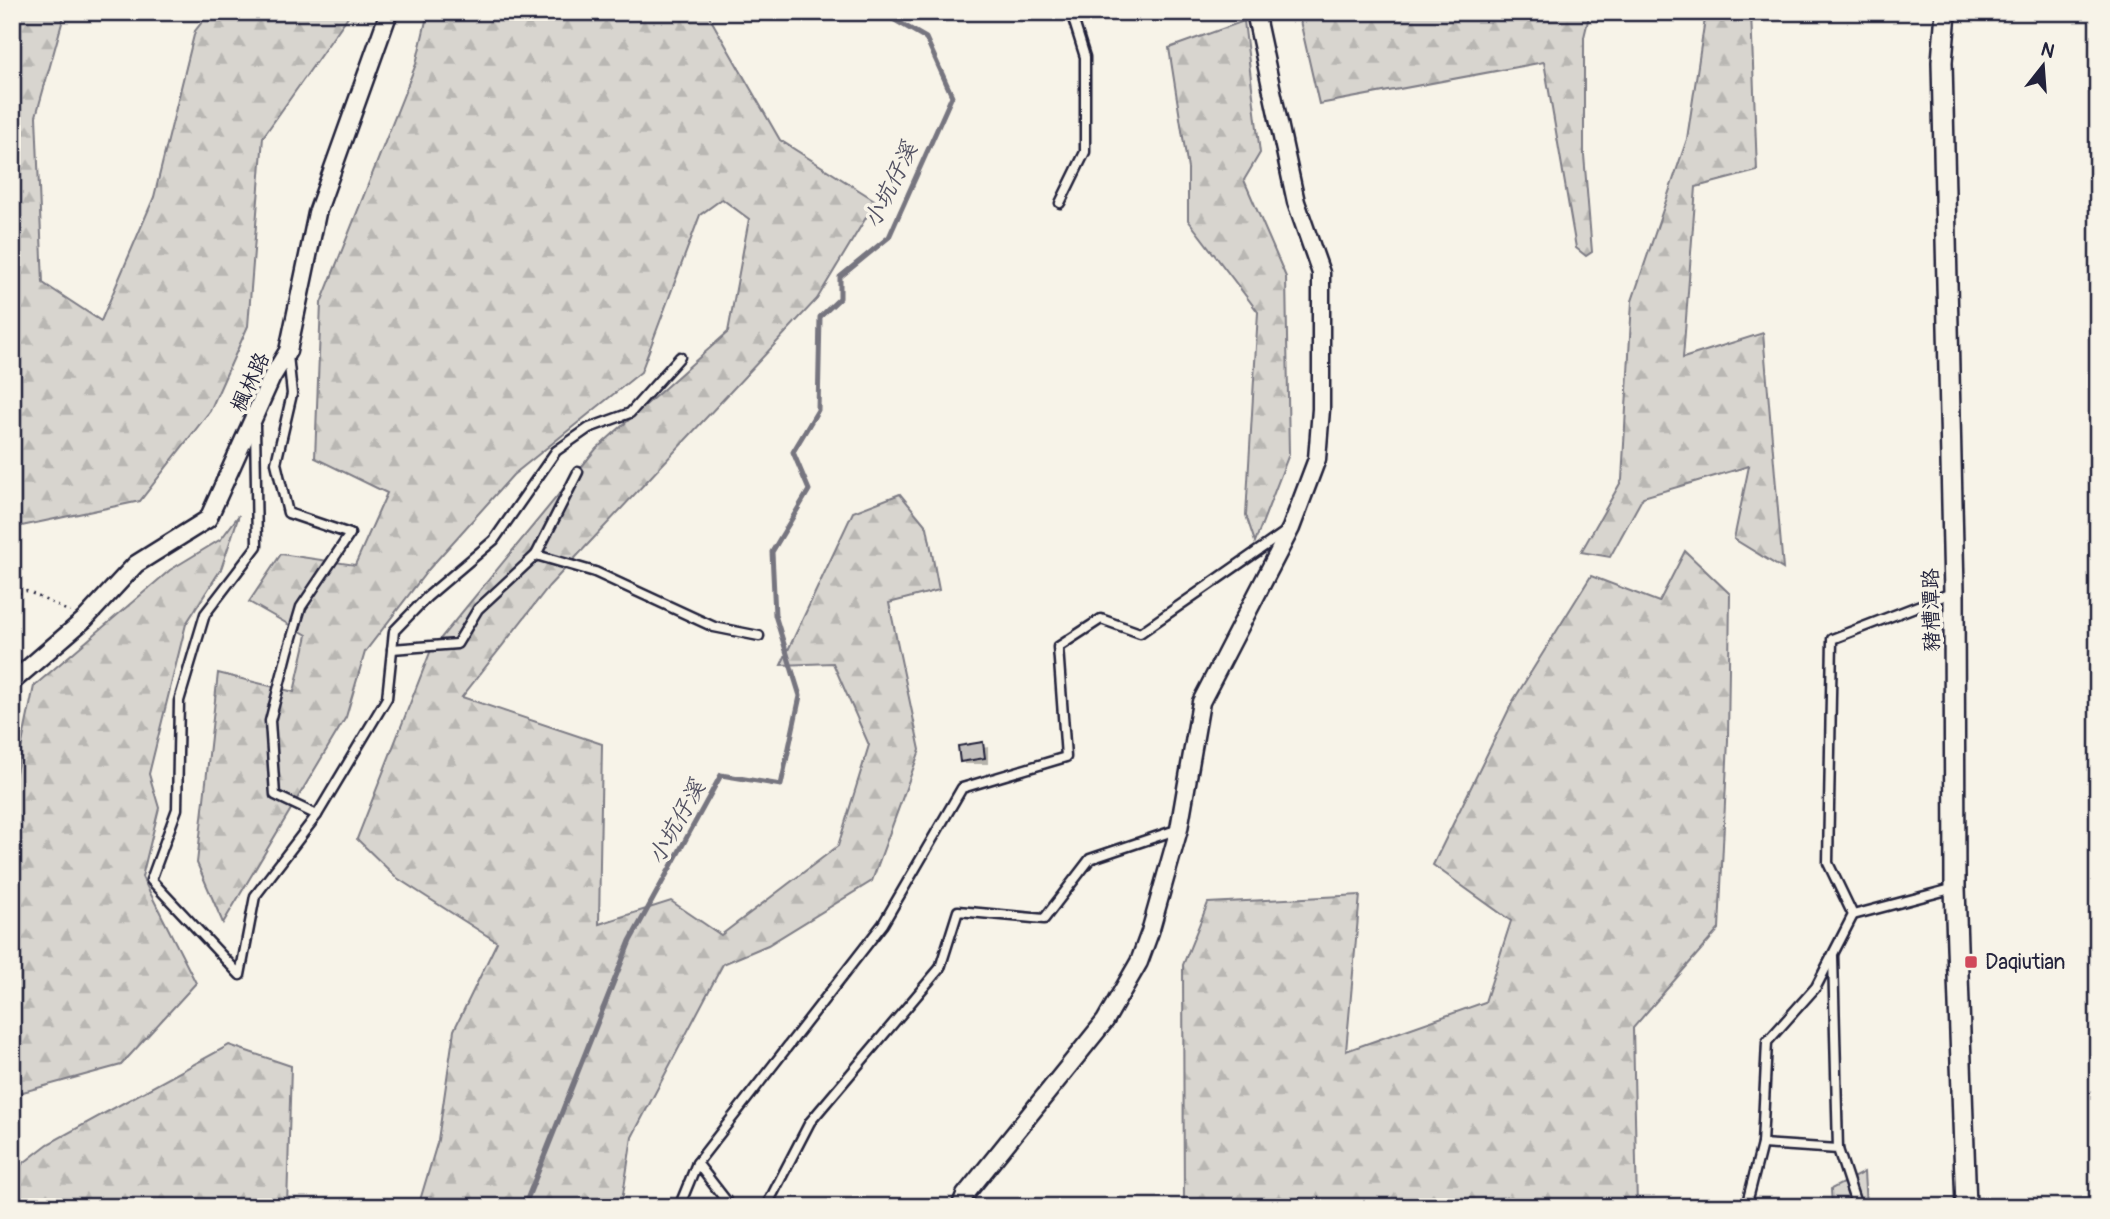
<svg xmlns="http://www.w3.org/2000/svg" width="2110" height="1219" font-family="Pangolin,'LXGW WenKai TC',sans-serif">
	<defs>
		<pattern id="forest-firs" width="22" height="20" patternUnits="userSpaceOnUse" patternTransform="scale(1.75)"><rect width="22" height="20" fill="#d8d5cf"/><path d="M5 1l3.5 6h-7zM16 11l3.5 6h-7z" fill="#b9b7b3"/></pattern>
		<filter id="shadow"><feDropShadow dx="6" dy="6" stdDeviation="0" flood-color="#0004"/></filter>
	</defs>
	<rect width="100%" height="100%" fill="#f7f3e8"/>
	<filter id="ink" filterUnits="userSpaceOnUse"><feTurbulence type="fractalNoise" baseFrequency=".0143" numOctaves="2"/><feDisplacementMap in="SourceGraphic" scale="14" xChannelSelector="R" yChannelSelector="G"/><feConvolveMatrix kernelMatrix="1 2 1 2 8 2 1 2 1" color-interpolation-filters="sRGB"/></filter>
	<g filter="url(#ink)">
		<g fill="url(#forest-firs)" stroke="#7d7c85" stroke-width="2">
			<path d="M12,12H65L36,116L43,283L101,321L154,197L195,31L210,12H349V15L263,137L248,326L210,411L140,501L12,528Z"/>
			<path d="M428,12H710V18L780,140L876,201L817,299L549,586L462,697L602,744L599,924L671,901L721,935L838,846L869,745L833,663L781,665L853,512L900,494L927,527L939,590L889,603L920,750L872,881L768,945L723,964L632,1137L621,1207H418L438,1140L454,1030L497,942L397,878L357,839L431,650L596,449L728,332L749,219L722,199L700,215L641,372L513,475L428,570L365,652L346,717L223,923L197,863L218,673L294,692L307,635L249,602L281,554L355,565L387,493L315,458L321,303L416,64Z"/>
			<path d="M1298,12H1590L1584,37V155L1592,252L1586,256L1576,248L1544,62L1319,104Z"/>
			<path d="M1706,12H1751L1757,171L1696,187L1683,358L1763,333L1783,569L1734,539L1749,466L1643,497L1610,557L1581,552L1622,480L1632,301L1687,139Z"/>
			<path d="M1244,21L1260,153L1244,180L1286,277L1289,454L1255,542L1246,515L1258,312L1188,220V169L1169,48Z"/>
			<path d="M239,515L221,569L186,624L149,774L159,808L142,877L196,983L121,1065L12,1095V792L34,686L170,570L221,539Z"/>
			<path d="M1685,551L1730,594L1728,740L1719,929L1633,1028L1637,1207H1184L1183,965L1208,903L1360,895L1346,1051L1485,1002L1511,921L1433,865L1513,701L1591,576L1659,602Z"/>
			<path d="M229,1045L291,1066L287,1207H12V1172L48,1144Z"/>
			<path d="M1864,1172L1866,1207H1832L1831,1189Z"/>
		</g>
		<g fill="none" stroke-linecap="round" stroke-linejoin="round">
			<path stroke="#76747f" stroke-width="5" d="M524,1207L630,941L721,775L781,785L800,696L775,615L772,552L809,490L793,452L818,410L820,317L840,298V277L889,237L952,96L926,38L881,12"/>
		</g>
		<path fill="#c2bfbd" stroke="#22223b" stroke-width="2" filter="url(#shadow)" d="M983,742L985,758L960,762L958,746Z"/>
		<g fill="none" stroke-linecap="round" stroke-linejoin="round">
			<defs>
				<g id="service">
					<path d="M1060,203L1085,152V57L1071,12"/>
					<path d="M288,355L292,394L276,463L288,513L350,534L301,607L288,651L270,721L275,795L317,815"/>
					<path d="M255,425L257,546L205,614L179,701L177,809L151,880L240,975L255,896L317,815L387,698L394,631L427,597L494,540L556,451L589,428L630,413L680,357"/>
					<path d="M536,555L595,572L714,627L759,636"/>
					<path d="M392,649L457,644L478,609L536,555L578,472"/>
					<path d="M1853,915L1955,888"/>
					<path d="M1833,956L1838,1149"/>
					<path d="M1762,1144L1838,1149L1857,1207"/>
					<path d="M679,1207L697,1163"/>
					<path d="M731,1207L697,1163L883,924L962,788L1066,757L1058,647L1101,619L1140,633L1285,532"/>
					<path d="M766,1207L810,1122L940,968L958,911L1044,919L1090,859L1179,829"/>
					<path d="M1746,1207L1762,1144L1767,1042L1816,987L1853,915L1828,863L1832,639L1954,592"/>
				</g>
				<g id="minor">
					<path d="M12,682L85,619L136,564L208,519L272,377L288,351L317,213L389,12"/>
					<path d="M960,1207L965,1195L1105,1021L1139,962L1150,932L1179,829L1201,702L1291,528L1317,459L1321,409V273L1296,202L1255,12"/>
				</g>
				<path id="tertiary" d="M1946,12L1942,62L1954,592L1955,888L1966,1207"/>
			</defs>
			<use href="#service" stroke="#22223b" stroke-width="13"/>
			<use href="#minor" stroke="#22223b" stroke-width="21"/>
			<use href="#tertiary" stroke="#22223b" stroke-width="24"/>
			<path stroke="#22223b" stroke-width="2.5" stroke-dasharray="2 5" stroke-linecap="butt" d="M12,595L27,591L70,612"/>
			<use href="#service" stroke="#f7f3e8" stroke-width="8"/>
			<use href="#minor" stroke="#f7f3e8" stroke-width="16"/>
			<use href="#tertiary" stroke="#f7f3e8" stroke-width="19"/>
		</g>
	</g>
	<rect fill="#d1495b" stroke="#f7f3e8" stroke-width="2.5" x="1964" y="955" width="14" height="14" rx="3.5"/>
	<g text-anchor="middle" stroke-width="7" stroke-linejoin="round" paint-order="stroke">
		<g font-size="21" fill="#22223b" stroke="#f7f3e8">
			<text transform="translate(250 382) rotate(-65)" y="7">楓林路</text>
			<text transform="translate(1931 610) rotate(-91)" y="7">豬槽潭路</text>
		</g>
		<g font-size="21" fill="#22223b" stroke="#f7f3e8" text-anchor="start">
			<text x="1985" y="969">Daqiutian</text>
		</g>
		<g font-size="23" font-style="italic" fill="#535263" stroke="#f7f3e8">
			<text transform="translate(890 185) rotate(-64)" y="8">小坑仔溪</text>
			<text transform="translate(676 822) rotate(-61)" y="8">小坑仔溪</text>
		</g>
	</g>
	<rect width="2110" height="1219" fill="none" stroke="#f7f3e8" stroke-width="42"/>
	<rect x="21" y="21" width="2068" height="1177" fill="none" stroke="#22223b" stroke-width="2.5" filter="url(#ink)"/>
	<g transform="translate(2043 66) rotate(17)" stroke="#f7f3e8" stroke-width="5" paint-order="stroke">
	<path d="M0-5L12 26L0 18L-12 26Z" fill="#22223b"/>
	<text y="-10" font-size="19" font-weight="bold" text-anchor="middle" fill="#22223b">N</text>
	</g>
</svg>
